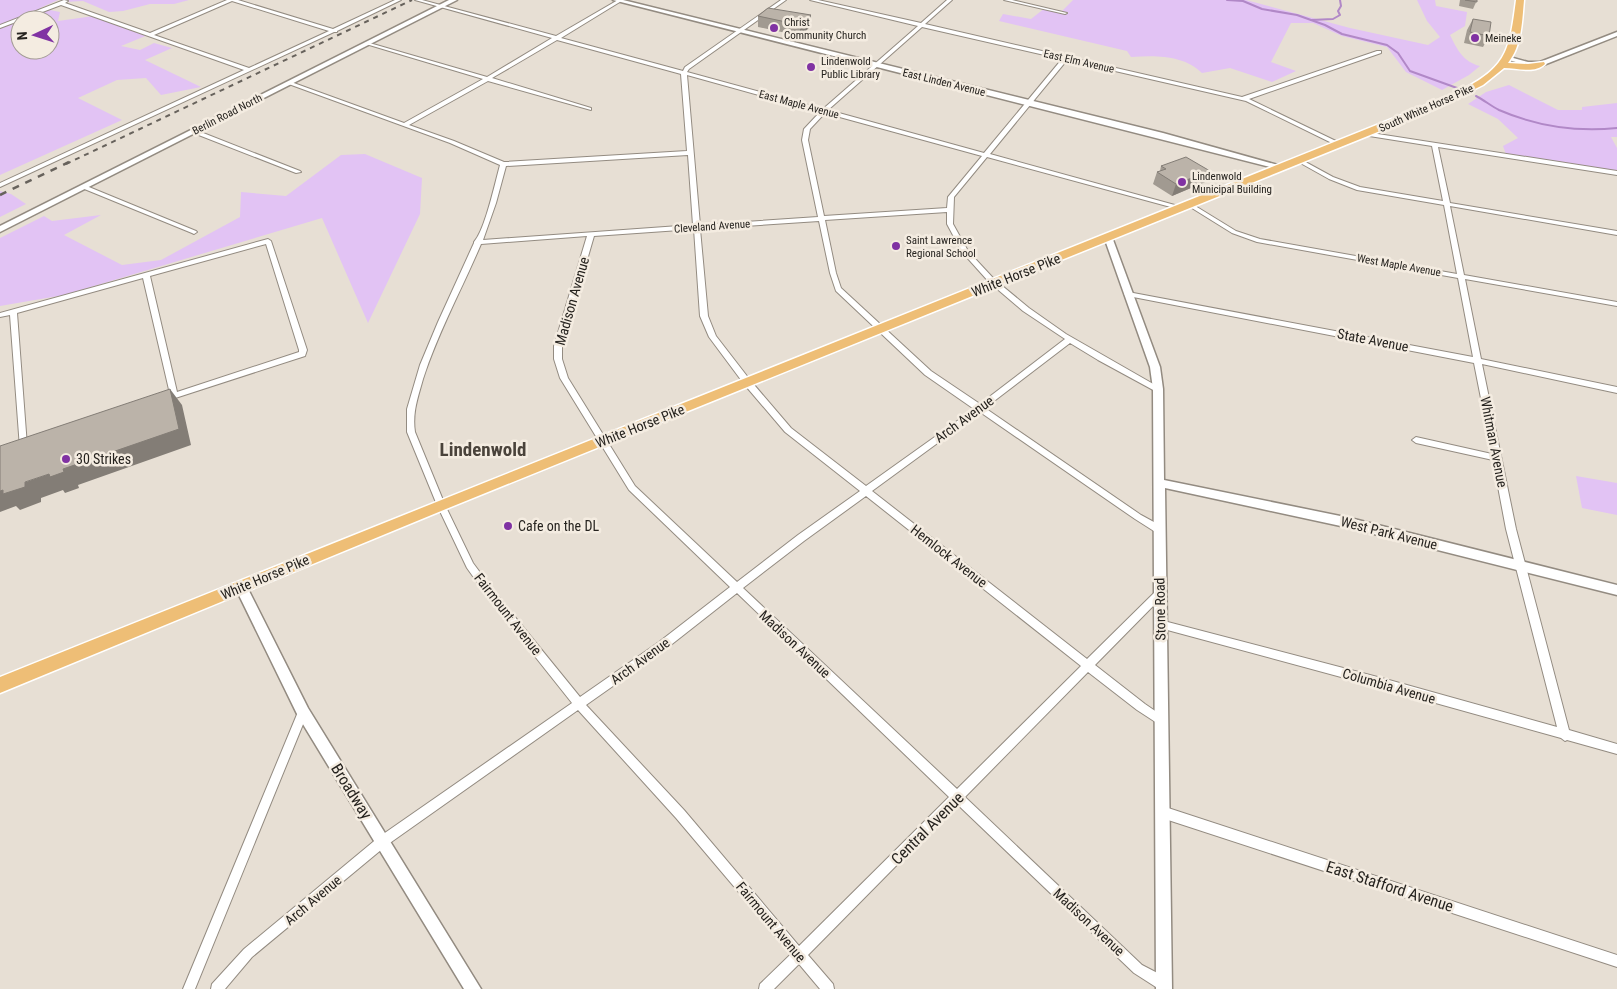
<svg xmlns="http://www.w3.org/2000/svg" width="1617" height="989" font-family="'Roboto Condensed',sans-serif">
	<rect width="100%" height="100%" fill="#e7dfd4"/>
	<g fill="#e2c3f4" fill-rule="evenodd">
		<path d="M0,0H58L40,8L60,12L58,21L94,16L148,35L121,46L140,50L154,43L172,48L145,60L201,87L161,95L146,78L117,80L78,98L122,120L0,175ZM20,20H50V50H20Z"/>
		<path d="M70,0H189L174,4H150L123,11L109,12L83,1L64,2Z"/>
		<path d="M1073,0H1246L1350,28L1428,45L1440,37L1427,21L1417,0H1435L1436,6L1467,12L1465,26L1450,35C1457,49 1463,62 1480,66L1469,75L1442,90L1406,72L1387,47L1342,36L1313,23H1291L1271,62L1296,71L1272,82L1230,68L1202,73C1184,55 1156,55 1131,57L1127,51L999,21L1003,14L1031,19L1045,8L1062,11Z"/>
		<path d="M1509,85L1558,110H1582V107L1617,103V137H1611L1617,148V173L1507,157L1503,146L1518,138L1498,119L1468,104L1486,92Z"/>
		<path d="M365,154L422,178L420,214L368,323L322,218L64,295L0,306V238L44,216L52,221L101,215L64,235L122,265L161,260L240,217L241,192L286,196L341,155Z"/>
		<path d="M0,191L11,194L26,204L0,217Z"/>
		<path d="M1576,476L1617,483V515L1582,508Z"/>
	</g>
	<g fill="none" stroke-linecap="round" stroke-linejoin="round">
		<g stroke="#b188c7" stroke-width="2">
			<path d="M1227,0L1243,1L1262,9L1297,15L1325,25L1342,34L1387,45L1398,53L1410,71L1457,88"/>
			<path d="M1311,20L1333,19L1340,15L1338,11L1341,6L1340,0"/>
			<path d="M1476,96C1484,100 1491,106 1499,110C1536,126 1577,132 1617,128"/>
		</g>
		<defs>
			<g id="minor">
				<path d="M64,0L68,1L65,3L150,33L227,0H238L333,29L395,0H401L337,31V32H334L0,187V183L244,70L61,5L0,28V25ZM232,1L329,31L249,68L154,35Z"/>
				<path d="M415,0H422L556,36L618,0H623L561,38L683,71L685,67L781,0H786L689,69L687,72L823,109L918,26L810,0H818L921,23L947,0H952L925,24L1242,97L1377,51H1381V53L1249,99L1340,143V145L1338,146L1246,101L1067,60L990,154L1182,207V209H1178L987,157L954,197L953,224L968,251L994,279L1029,308L1066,334L1162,389L1161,391H1155L1098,360L1070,343L985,408L1141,515L1163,527L1165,530L1163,533H1157L1135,519L980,412L872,491L1087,659L1156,591L1159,590L1162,591L1164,594L1162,597L1095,665L1145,704L1164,717L1165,720L1164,723L1160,725L1137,710L1088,672L965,797L1142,965L1169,979L1170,984L1169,989H1159L1134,973L957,804L808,955L833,984L834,989H820L799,964L774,989H759L760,984L791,954L676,818L578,710L387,845L252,957L225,989H211L212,984L244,949L379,837L572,703L487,596L467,568L437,505L407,432V409L420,365L438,322L474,243V242C485,230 495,183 500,165L450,143L286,83L291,82L404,123L483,79L366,44V42L487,77L552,38ZM922,27L1062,59L984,153L828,110ZM557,40L681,74L687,151L504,162L454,141L409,125L488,81L591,110V108L492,78ZM687,75L820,112L804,129L802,140L818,217L700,225ZM825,113L982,156L948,197L947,208L824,216L808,140L810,129ZM688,155L693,225L483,240L496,203L506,166ZM947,212V224L962,252L989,282L1023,311L1065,339L980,404L931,371L841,288L836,273L825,220ZM819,221L830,273L836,291L925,375L974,409L866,486L791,428L750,380L716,336L708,316L700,229ZM694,229L700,316L709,337L744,384L785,432L860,491L798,535L737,582L635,486L568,378L562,359V346L594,236ZM587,236L554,346V359L560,378L629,490L730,587L659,642L580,697L493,590L473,563L445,505L415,432C412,413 418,397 423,379C438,332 462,289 481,244ZM866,496L1081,666L957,789L743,588L804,541ZM737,593L949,797L799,946L684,810L586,705L667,648Z"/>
				<path d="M1004,0H1012L1067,13L1065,14Z"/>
				<path d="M193,129L300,171L301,172L296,173L191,132L190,131Z"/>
				<path d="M1365,132L1617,171V175L1438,147L1450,203L1617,231V235L1450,206L1464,275L1617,302V306L1465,279L1481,359L1617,387V393L1482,364L1516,529L1569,730L1617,744V754L1567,740L1565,741L1561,738L1389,690L1160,628L1157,627L1155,624L1157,621L1160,620L1389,680L1557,727L1506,529L1493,460L1416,443L1412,440L1416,437L1492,454L1474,363L1128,296L1124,294L1128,292L1473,357L1458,278L1257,242L1232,233L1187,205L1192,204L1236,231L1260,239L1457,274L1444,205L1357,190L1329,179L1295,160L1300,159L1333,177L1360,187L1443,201L1432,146L1363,135V133Z"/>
				<path d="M84,185L196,231L197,232L194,234L192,233L82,188L81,187Z"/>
				<path d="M268,239L271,241L307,350L305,356L166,401L162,398L163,396L170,394L143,278L17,313L27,446L23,449L20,448L10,315L0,317V313ZM266,244L299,350V352L177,392L150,276Z"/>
				<path d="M303,707L307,709L308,712L195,989H183L298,712L299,709Z"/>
				<path d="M1162,806L1617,955V967L1162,818L1158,816L1156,812L1158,808Z"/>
			</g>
			<g id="tertiary">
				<path d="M449,0H457L0,232V226Z"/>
				<path d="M613,0H623L1163,133L1285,167L1278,169Z"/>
				<path d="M1617,32V36L1541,66H1528L1503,58L1506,56L1528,62H1540Z"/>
				<path d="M1108,234L1112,237L1160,367L1163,389L1164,480L1350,518L1617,585V595L1350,528L1165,488L1172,989H1156L1153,389L1150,367L1104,237Z"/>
				<path d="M241,582L245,583L308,708L481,989H464L298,716L235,587L237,583Z"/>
			</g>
			<path id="trunk" d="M1516,0H1524C1522,22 1522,45 1508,63L1528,64L1544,62L1545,64C1535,74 1517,68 1504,68L1483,85L1437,108L446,509L0,693V677L1454,94C1506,68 1509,55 1516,0Z"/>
		</defs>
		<use href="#minor" stroke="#938b81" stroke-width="2"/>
		<use href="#tertiary" stroke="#938b81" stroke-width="3"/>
		<use href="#trunk" stroke="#fff" stroke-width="3"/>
		<use href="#minor" fill="#fff" fill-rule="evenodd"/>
		<use href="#tertiary" fill="#fff" fill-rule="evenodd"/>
		<use href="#trunk" fill="#eebe76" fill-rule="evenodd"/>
		<path stroke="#67625c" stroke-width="2" stroke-dasharray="5 5" stroke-linecap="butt" d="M66,164L412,0"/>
		<path stroke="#67625c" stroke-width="2.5" stroke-dasharray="7 7" stroke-linecap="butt" d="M0,195L69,162"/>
	</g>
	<g fill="#a19a91">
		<path d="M1460,0H1477L1473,9L1459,6Z"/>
		<path d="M811,15V26L800,36L758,27V16Z"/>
		<path d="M1473,19L1489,36L1483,47L1464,43L1467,30Z"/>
		<path d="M1161,166L1210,171L1205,182L1172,196L1153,184L1157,172L1160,171Z"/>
	</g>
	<g fill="#837d76">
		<path d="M811,15V26L800,36V25Z"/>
		<path d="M1210,171L1205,182L1172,196L1176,184Z"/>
		<path d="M170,389L182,405L191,445L78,485L79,488L65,493L63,490L41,498V502L20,510L16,506L0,512V491L63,469Z"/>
	</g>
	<g fill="#bbb3a9" stroke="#837d76">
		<path d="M1465,0H1477V2Z"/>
		<path d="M768,8L811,15L800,25L758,16Z"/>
		<path d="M1473,19L1491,22L1489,36L1470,32Z"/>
		<path d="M1186,157L1210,171L1176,184L1157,172L1166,169L1161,166Z"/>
		<path d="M170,389L179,429L63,469L64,472L50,477L49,474L25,482V487L3,494V490L0,491V446Z"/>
	</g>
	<g fill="#8032a3" stroke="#f4ece1" stroke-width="2">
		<circle cx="774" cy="28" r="5"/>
		<circle cx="1475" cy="38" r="5"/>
		<circle cx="811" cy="67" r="5"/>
		<circle cx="1182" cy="182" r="5"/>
		<circle cx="896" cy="246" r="5"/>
		<circle cx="66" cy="459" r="5"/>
		<circle cx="508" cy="526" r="5"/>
	</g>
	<g text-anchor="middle" stroke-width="5" stroke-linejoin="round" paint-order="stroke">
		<g font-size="11" fill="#26231f" stroke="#f4ece1" text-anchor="start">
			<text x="784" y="26">Christ<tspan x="784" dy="13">Community Church</tspan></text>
			<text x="1485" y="42">Meineke</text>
			<text x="821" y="65">Lindenwold<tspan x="821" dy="13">Public Library</tspan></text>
			<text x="1192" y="180">Lindenwold<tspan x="1192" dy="13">Municipal Building</tspan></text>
			<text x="906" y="244">Saint Lawrence<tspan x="906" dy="13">Regional School</tspan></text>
		</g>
		<g font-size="11" fill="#26231f" stroke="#f4ece1">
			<text transform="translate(1079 61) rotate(13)" y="4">East Elm Avenue</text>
			<text transform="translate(944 82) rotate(14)" y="4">East Linden Avenue</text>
			<text transform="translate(799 104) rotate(15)" y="4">East Maple Avenue</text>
			<text transform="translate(1426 108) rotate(-24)" y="4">South White Horse Pike</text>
			<text transform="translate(227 114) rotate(-27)" y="4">Berlin Road North</text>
			<text transform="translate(712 226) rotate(-4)" y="4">Cleveland Avenue</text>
			<text transform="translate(1399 265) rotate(10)" y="4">West Maple Avenue</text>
		</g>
		<g font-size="14" fill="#26231f" stroke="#f4ece1">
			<text transform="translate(1016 275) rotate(-22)" y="5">White Horse Pike</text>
			<text transform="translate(572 301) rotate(-74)" y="5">Madison Avenue</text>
			<text transform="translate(1373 340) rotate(11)" y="5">State Avenue</text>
			<text transform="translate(964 419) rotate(-36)" y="5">Arch Avenue</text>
			<text transform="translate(640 426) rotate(-22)" y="5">White Horse Pike</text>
			<text transform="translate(1494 442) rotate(79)" y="5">Whitman Avenue</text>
			<text transform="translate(1389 533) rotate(14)" y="5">West Park Avenue</text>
			<text transform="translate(949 556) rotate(38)" y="5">Hemlock Avenue</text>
			<text transform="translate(265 577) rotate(-23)" y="5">White Horse Pike</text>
			<text transform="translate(1160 609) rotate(-91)" y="5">Stone Road</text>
			<text transform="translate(508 614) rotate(52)" y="5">Fairmount Avenue</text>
			<text transform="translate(795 644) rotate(43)" y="5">Madison Avenue</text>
			<text transform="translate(640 661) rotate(-36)" y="5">Arch Avenue</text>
			<text transform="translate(1389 686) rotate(16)" y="5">Columbia Avenue</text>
			<text transform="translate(313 900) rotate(-40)" y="5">Arch Avenue</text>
			<text transform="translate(771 922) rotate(50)" y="5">Fairmount Avenue</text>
			<text transform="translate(1089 922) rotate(43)" y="5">Madison Avenue</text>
		</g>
		<g font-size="14" fill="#26231f" stroke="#f4ece1" text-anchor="start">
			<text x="76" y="464">30 Strikes</text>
			<text x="518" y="531">Cafe on the DL</text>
		</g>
		<g font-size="16" fill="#26231f" stroke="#f4ece1">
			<text transform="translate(352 791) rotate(58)" y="6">Broadway</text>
			<text transform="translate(927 828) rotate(-45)" y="6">Central Avenue</text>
			<text transform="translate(1390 886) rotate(18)" y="6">East Stafford Avenue</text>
		</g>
		<g font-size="19" font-weight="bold" fill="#4a433b" stroke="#f4ece1">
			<text x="483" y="456">Lindenwold</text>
		</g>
	</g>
	<g transform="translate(35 35) rotate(266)"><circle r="24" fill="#f4ece1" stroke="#a29c93"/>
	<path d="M0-4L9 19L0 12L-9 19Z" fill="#8032a3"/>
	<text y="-8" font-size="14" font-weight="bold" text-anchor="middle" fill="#26231f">N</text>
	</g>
</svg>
